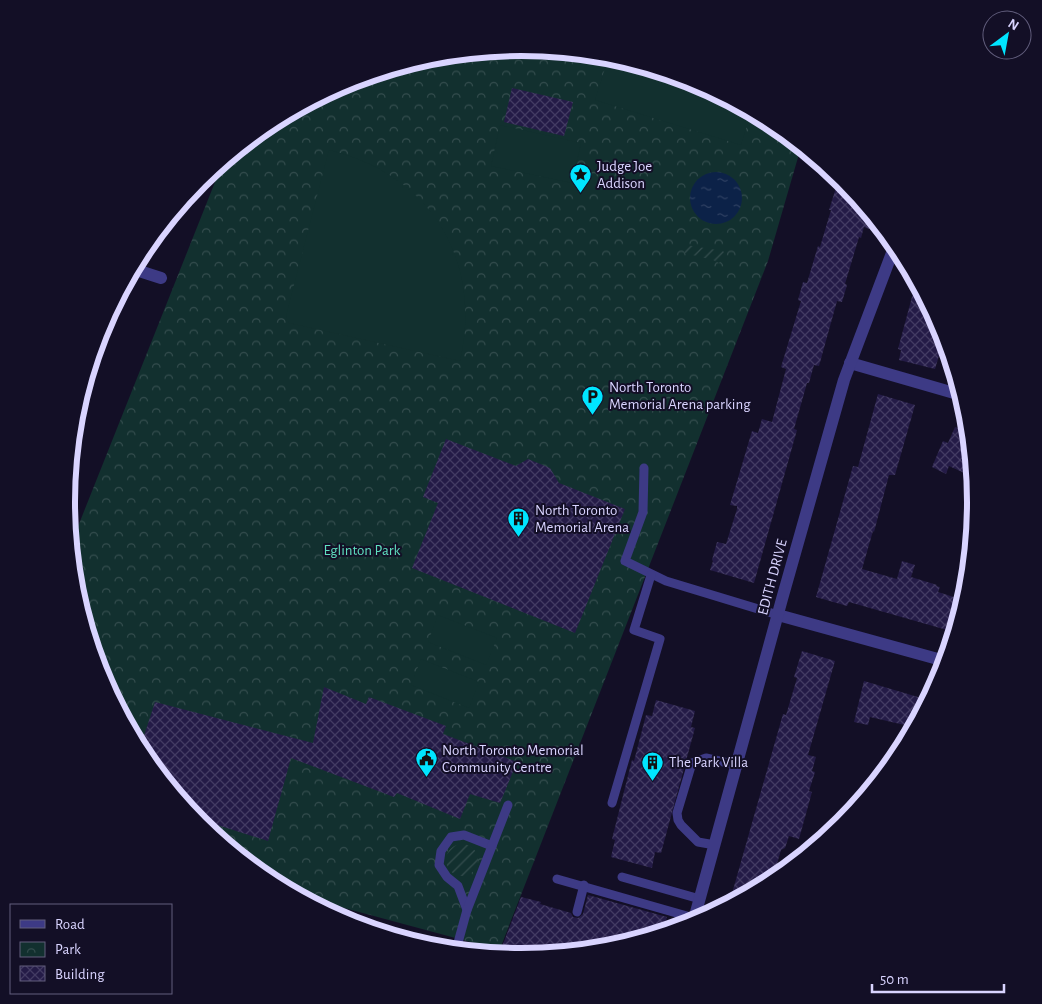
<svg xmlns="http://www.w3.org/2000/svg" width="1042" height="1004" font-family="'Alegreya Sans',sans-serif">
	<defs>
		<pattern id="park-crowns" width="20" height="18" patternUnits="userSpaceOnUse" patternTransform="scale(1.25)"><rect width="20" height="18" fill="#12302f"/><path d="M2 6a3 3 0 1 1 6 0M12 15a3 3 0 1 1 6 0" fill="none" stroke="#344d4e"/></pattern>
		<pattern id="garden-furrows" width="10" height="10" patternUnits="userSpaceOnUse" patternTransform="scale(1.25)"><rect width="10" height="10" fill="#12302f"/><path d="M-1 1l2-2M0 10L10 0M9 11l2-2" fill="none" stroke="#344d4e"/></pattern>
		<pattern id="water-ripples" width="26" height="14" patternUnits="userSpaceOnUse" patternTransform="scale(1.25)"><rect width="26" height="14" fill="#0c2248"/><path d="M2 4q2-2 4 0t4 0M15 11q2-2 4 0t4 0" fill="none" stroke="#2f4163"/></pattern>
		<pattern id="building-cross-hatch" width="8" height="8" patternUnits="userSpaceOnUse" patternTransform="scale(1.25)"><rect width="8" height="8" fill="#241b47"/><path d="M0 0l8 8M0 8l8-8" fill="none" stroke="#433b63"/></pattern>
	</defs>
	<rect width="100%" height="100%" fill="#130f26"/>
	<path fill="url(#park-crowns)" d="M521,48L610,56L695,82L774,124L801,147L768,261L498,954L474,943L296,895L268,880L199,823L143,754L101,676L75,590L71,544L223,162L269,124L347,82L433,56Z"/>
	<g fill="url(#garden-furrows)">
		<path d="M686,245L723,251L726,255L719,263L713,260L684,253Z"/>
		<circle cx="462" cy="860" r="16"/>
	</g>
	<g fill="#12302f">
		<path d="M609,56L695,82L751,112L741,145L595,100Z"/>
		<path d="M500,125L581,143L572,183L491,166Z"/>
		<path d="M329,150C430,174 483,260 460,361L289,323L286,316Z"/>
		<path d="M438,615L497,638L486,665L428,642Z"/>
		<path d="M421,659L479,682L469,708L411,685Z"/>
	</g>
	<circle fill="url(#water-ripples)" cx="716" cy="198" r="26"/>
	<g fill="url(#building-cross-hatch)">
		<path d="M512,88L573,102L564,136L504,122Z"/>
		<path d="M839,178L873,217L869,229L864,227L861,238L859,237L845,284L847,285L842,302L837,301L819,366L814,365L809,383H807L794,429L797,430L754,583L710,570L713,561L712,560L717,542L726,544L737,509V506L730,505L752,431L758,433L762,419L772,422L786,369L781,367L801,301L798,300L803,282L807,283L818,246L820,247L831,210H829Z"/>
		<path d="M916,282L941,328L944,339L935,369L899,360L901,350L898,349Z"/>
		<path d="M878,394L915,405L895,475H889L874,532L873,531L862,569L897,579L902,561L915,565L911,577L937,585L936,586L940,587L938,592L963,600L954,632L849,602L847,606L816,597L853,466L858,467Z"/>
		<path d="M955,427L969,433L973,477L949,466L946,474L932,467L943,441L948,443Z"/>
		<path d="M446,439L516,466L528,459L550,468L559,483L625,509L575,633L412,568L438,503L423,497Z"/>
		<path d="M802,651L835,661L808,755L816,757L812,771L815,772L809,791L812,792L799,839L789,836L785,848L781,850L772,881L729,904L783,714L786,715L797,678L794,677Z"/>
		<path d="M864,681L928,700L913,727L870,717L868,725L854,722Z"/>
		<path d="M324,687L366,704L369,697L446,726L443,734L517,762L500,803L470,794L460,819L397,793L394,797L291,758L268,841L195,818L143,754L140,748L155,702L313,743Z"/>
		<path d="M656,700L695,711L691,727L695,728L661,853L655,852L652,868L611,857L615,840L612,839L632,760L634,761L646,715L652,716Z"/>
		<path d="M588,895L667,917L663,932L609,948L521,956L503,955V953L500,952L521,897L541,902L540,904L571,913L573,917L578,918L583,914Z"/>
	</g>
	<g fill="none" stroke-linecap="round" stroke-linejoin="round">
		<g stroke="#3d3a85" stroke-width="9">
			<path d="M644,468L643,512L625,561L666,581L778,615"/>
			<path d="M612,803L660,639L634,630L651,575"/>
			<path d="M715,845L698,842L681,825L678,820L677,813L692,763L706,758L737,765"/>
			<path d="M622,877L700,899"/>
			<path d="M557,879L694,918"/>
			<path d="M467,910L458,886L447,877L439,865L441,851L451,837L464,835L492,846"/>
			<path d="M577,912L584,885"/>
			<path d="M456,950L467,910L508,805"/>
		</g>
		<g stroke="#3d3a85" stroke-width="12">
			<path d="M133,269L161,278"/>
			<path d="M850,363L961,395"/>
			<path d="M778,615L945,661"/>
			<path d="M693,923L782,599L844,380L895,245"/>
		</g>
	</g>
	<defs>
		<symbol id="sight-pin" viewBox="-11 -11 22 30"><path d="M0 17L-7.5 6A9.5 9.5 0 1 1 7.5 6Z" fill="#00e5ff" stroke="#130f26"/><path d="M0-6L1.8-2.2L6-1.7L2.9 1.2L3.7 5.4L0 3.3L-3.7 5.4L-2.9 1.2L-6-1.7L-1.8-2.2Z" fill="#111"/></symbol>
		<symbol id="parking-pin" viewBox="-11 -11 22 30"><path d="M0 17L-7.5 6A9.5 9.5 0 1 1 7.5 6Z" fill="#00e5ff" stroke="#130f26"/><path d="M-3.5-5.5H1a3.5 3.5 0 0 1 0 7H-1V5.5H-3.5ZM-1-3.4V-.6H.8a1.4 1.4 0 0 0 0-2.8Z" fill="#111"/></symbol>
		<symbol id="building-pin" viewBox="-11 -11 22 30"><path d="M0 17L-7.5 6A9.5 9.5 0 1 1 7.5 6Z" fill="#00e5ff" stroke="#130f26"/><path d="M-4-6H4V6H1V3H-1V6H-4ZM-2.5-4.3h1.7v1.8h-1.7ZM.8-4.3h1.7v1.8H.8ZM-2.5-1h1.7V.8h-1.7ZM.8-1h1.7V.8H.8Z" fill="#111"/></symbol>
		<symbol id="civic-pin" viewBox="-11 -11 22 30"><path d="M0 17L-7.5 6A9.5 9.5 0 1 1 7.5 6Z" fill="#00e5ff" stroke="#130f26"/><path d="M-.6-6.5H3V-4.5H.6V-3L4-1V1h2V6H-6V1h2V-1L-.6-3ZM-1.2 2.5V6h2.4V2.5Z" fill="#111"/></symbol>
	</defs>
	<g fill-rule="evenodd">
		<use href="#sight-pin" x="568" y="162" width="25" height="34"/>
		<use href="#parking-pin" x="580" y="384" width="25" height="34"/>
		<use href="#building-pin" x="506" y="506" width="25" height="34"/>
		<use href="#civic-pin" x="414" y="746" width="25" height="34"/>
		<use href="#building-pin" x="640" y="750" width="25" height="34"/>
	</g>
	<g text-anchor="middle" stroke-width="4" stroke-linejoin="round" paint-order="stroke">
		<g font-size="15" fill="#d9d4ff" stroke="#130f26" text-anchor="start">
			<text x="597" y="171">Judge Joe<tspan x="597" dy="17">Addison</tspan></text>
			<text x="609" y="392">North Toronto<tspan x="609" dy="17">Memorial Arena parking</tspan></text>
			<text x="535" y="515">North Toronto<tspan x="535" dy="17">Memorial Arena</tspan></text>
			<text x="442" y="755">North Toronto Memorial<tspan x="442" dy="17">Community Centre</tspan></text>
			<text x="669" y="767">The Park Villa</text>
		</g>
		<g font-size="15" fill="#5fe0c0" stroke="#130f26">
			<text x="362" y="555">Eglinton Park</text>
		</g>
		<g font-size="15" fill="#d9d4ff" stroke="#130f26">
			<text transform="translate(772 577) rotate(-75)" y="5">EDITH DRIVE</text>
		</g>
	</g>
	<path d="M0 0H1042V1004H0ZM75 502a446 446 0 1 1 892 0a446 446 0 1 1-892 0Z" fill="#130f26" fill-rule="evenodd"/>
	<path fill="none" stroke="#d9d4ff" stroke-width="6" d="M75 502a446 446 0 1 1 892 0a446 446 0 1 1-892 0Z"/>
	<rect x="10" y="904" width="162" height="90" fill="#130f26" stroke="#625e7d"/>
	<rect x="20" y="920" width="25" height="8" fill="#3d3a85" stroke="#625e7d"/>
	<text x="55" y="929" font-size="15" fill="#d9d4ff">Road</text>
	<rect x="20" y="942" width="25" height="15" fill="url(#park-crowns)" stroke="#625e7d"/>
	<text x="55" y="954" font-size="15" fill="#d9d4ff">Park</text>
	<rect x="20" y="966" width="25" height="15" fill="url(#building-cross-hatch)" stroke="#625e7d"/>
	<text x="55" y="979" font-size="15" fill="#d9d4ff">Building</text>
	<g transform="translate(1007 35) rotate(32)"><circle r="24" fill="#130f26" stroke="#625e7d"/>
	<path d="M0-4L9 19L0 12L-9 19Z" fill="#00e5ff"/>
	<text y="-8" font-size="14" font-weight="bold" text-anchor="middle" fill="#d9d4ff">N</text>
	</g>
	<path d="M872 984v8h132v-8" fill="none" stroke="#d9d4ff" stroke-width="2.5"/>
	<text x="880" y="984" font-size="15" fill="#d9d4ff" stroke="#130f26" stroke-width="4" paint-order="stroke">50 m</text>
</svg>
